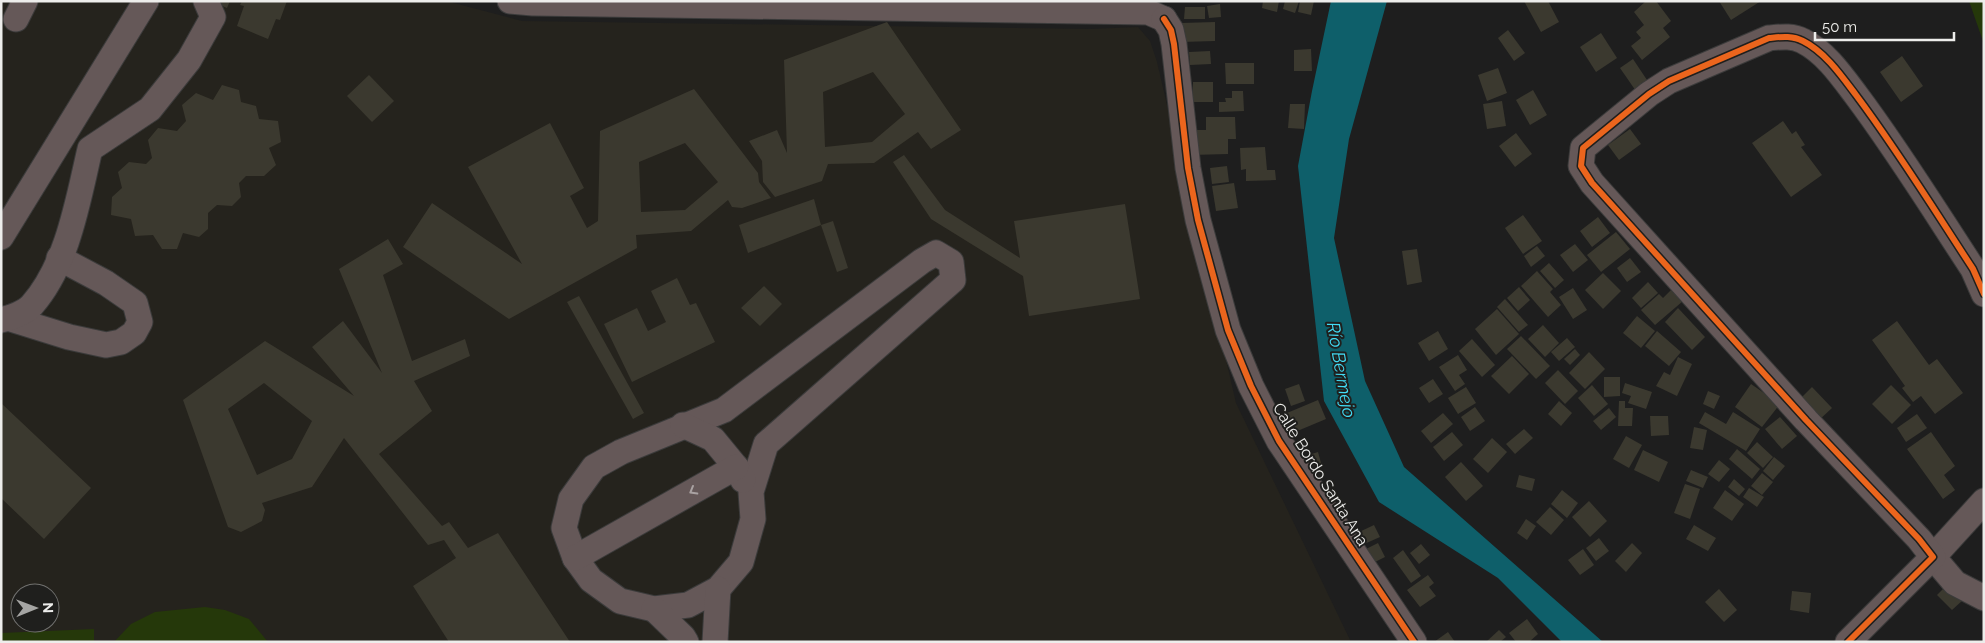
<svg xmlns="http://www.w3.org/2000/svg" width="1985" height="643" font-family="Raleway,sans-serif">
	<rect width="100%" height="100%" fill="#1e1e1e"/>
	<path fill="#25231d" fill-rule="evenodd" d="M1,1H446L522,21L1091,29L1138,27L1150,41L1157,62L1236,403L1351,642H1ZM20,593H50V623H20Z"/>
	<g fill="#25380a">
		<path d="M1969,1H1984V44Z"/>
		<path d="M205,607L225,610L249,619L268,642H114L131,624L155,612Z"/>
		<path d="M94,629V642H1V633Z"/>
	</g>
	<path fill="#0e5f6a" d="M1331,1H1387L1349,139L1334,238L1365,381L1404,467L1603,642H1562L1498,578L1379,502L1324,401L1298,166L1312,91Z"/>
	<g fill="#3b392f" fill-rule="evenodd">
		<path d="M211,1H230L227,8Z"/>
		<path d="M242,1H287L280,20L276,19L268,39L237,26L244,6L240,5Z"/>
		<path d="M1263,1H1279L1277,12L1262,8Z"/>
		<path d="M1285,1H1299L1295,13L1283,9Z"/>
		<path d="M1300,1H1314L1311,15L1298,12Z"/>
		<path d="M1524,1H1548L1559,22L1541,32Z"/>
		<path d="M1646,1H1656L1671,21L1663,28L1670,37L1642,60L1631,46L1641,38L1636,32L1644,25L1634,12Z"/>
		<path d="M1719,1H1761L1731,20Z"/>
		<path d="M1220,4L1221,17L1209,18L1207,6Z"/>
		<path d="M1185,7H1205V19H1184Z"/>
		<path d="M887,22L961,130L931,149L918,132L874,163L828,164L822,181L775,197L763,182L762,161L749,141L777,130L787,153L784,60ZM873,72L905,114L872,142L825,147L823,92Z"/>
		<path d="M1215,22V41L1181,42V23Z"/>
		<path d="M1508,30L1525,53L1514,61L1498,38Z"/>
		<path d="M1601,33L1617,58L1596,72L1580,47Z"/>
		<path d="M1311,49L1312,71H1294V50Z"/>
		<path d="M1210,51L1211,64L1190,65L1189,52Z"/>
		<path d="M1902,56L1923,86L1901,102L1880,72Z"/>
		<path d="M1633,59L1651,86L1638,94L1620,68Z"/>
		<path d="M1225,63H1254V84H1226Z"/>
		<path d="M1498,68L1507,93L1487,101L1478,75Z"/>
		<path d="M369,75L394,101L372,122L347,96Z"/>
		<rect x="1193" y="82" width="20" height="20"/>
		<path d="M222,85L239,90L241,102L256,106L259,119L278,121L281,142L269,148L276,165L264,176H246L239,183L241,197L232,206L217,205L208,213V229L199,237L183,233L177,249H162L153,235L135,236L131,219L111,215L112,197L122,188L118,172L129,162L146,164L152,158L148,140L158,128L177,131L186,121L182,105L196,93L213,100Z"/>
		<path d="M694,89L758,173L759,182L771,198L742,208L732,207L728,200L691,231L636,235L637,248L509,319L403,247L432,203L522,264L468,167L550,123L584,188L570,196L587,228L598,221L600,131ZM685,143L718,182L685,210L641,212L639,162Z"/>
		<path d="M1533,90L1547,115L1530,125L1516,100Z"/>
		<path d="M1232,91H1243L1244,111L1219,112V102H1226L1225,98H1232Z"/>
		<path d="M1502,101L1506,126L1487,129L1483,104Z"/>
		<path d="M1290,104H1305L1304,129L1288,128Z"/>
		<path d="M1206,117H1235L1236,139H1228V154L1191,155V130H1206Z"/>
		<path d="M1783,121L1792,134L1796,131L1805,145L1801,147L1822,175L1791,197L1752,143Z"/>
		<path d="M1630,129L1641,144L1619,160L1608,145Z"/>
		<path d="M1516,133L1532,154L1515,167L1499,146Z"/>
		<path d="M1265,147L1267,170H1275L1276,180L1246,181V169L1241,170L1240,148Z"/>
		<path d="M904,155L945,210L1020,258L1014,221L1125,204L1140,299L1029,316L1023,276L931,219L893,162Z"/>
		<path d="M1227,166L1229,182L1212,184L1210,168Z"/>
		<path d="M1234,183L1238,208L1216,211L1212,186Z"/>
		<path d="M814,199L821,225L748,253L739,225Z"/>
		<path d="M1523,215L1542,241L1523,254L1505,228Z"/>
		<path d="M1598,217L1610,233L1592,247L1580,231Z"/>
		<path d="M833,221L848,268L837,272L821,225Z"/>
		<path d="M1616,232L1630,249L1601,272L1587,255Z"/>
		<path d="M388,239L403,264L383,275L412,361L465,339L470,356L414,381L432,411L379,454L442,526L449,522L468,548L498,533L570,642H449L413,586L456,558L444,540L428,545L344,438L312,487L262,503L265,510L262,521L241,532L228,527L183,400L265,341L354,396L312,347L343,321L382,373L339,269ZM264,383L312,421L292,459L257,475L228,409Z"/>
		<path d="M1575,244L1588,260L1573,272L1560,255Z"/>
		<path d="M1537,246L1545,256L1531,267L1524,256Z"/>
		<path d="M1417,249L1422,282L1407,285L1402,251Z"/>
		<path d="M1630,258L1641,272L1627,282L1617,268Z"/>
		<path d="M1549,263L1564,280L1555,288L1540,271Z"/>
		<path d="M1537,271L1553,289L1550,292L1561,305L1548,317L1521,286Z"/>
		<path d="M1603,273L1621,291L1603,309L1585,290Z"/>
		<path d="M677,278L690,305L696,303L715,342L632,382L604,324L637,308L648,331L666,322L651,291Z"/>
		<path d="M1648,282L1658,293L1641,308L1632,298Z"/>
		<path d="M764,286L782,304L760,326L741,308Z"/>
		<path d="M1519,287L1530,300L1518,311L1507,298Z"/>
		<path d="M1573,288L1587,310L1573,319L1559,297Z"/>
		<path d="M1672,289L1683,301L1655,325L1641,310L1659,294L1663,298Z"/>
		<path d="M579,296L644,413L633,419L567,302Z"/>
		<path d="M1505,299L1528,325L1519,332L1497,307Z"/>
		<path d="M1678,308L1705,337L1692,350L1665,322Z"/>
		<path d="M1497,309L1519,334L1496,355L1475,329Z"/>
		<path d="M1637,316L1655,331L1641,348L1623,333Z"/>
		<path d="M1897,321L1929,365L1937,359L1963,393L1935,414L1921,396L1913,402L1902,388L1905,386L1872,340Z"/>
		<path d="M1543,325L1559,343L1545,357L1528,339Z"/>
		<path d="M1438,331L1448,349L1429,361L1418,343Z"/>
		<path d="M1657,331L1681,352L1669,366L1645,346Z"/>
		<path d="M1521,336L1550,366L1536,379L1507,349Z"/>
		<path d="M1567,338L1575,347L1559,361L1551,352Z"/>
		<path d="M1472,339L1495,365L1482,377L1459,351Z"/>
		<path d="M1575,349L1580,355L1570,365L1564,359Z"/>
		<path d="M1589,352L1605,369L1585,389L1569,373Z"/>
		<path d="M1458,355L1467,370L1459,375L1465,384L1455,391L1439,367Z"/>
		<path d="M1512,356L1529,374L1509,394L1491,376Z"/>
		<path d="M1678,357L1692,364L1677,396L1656,386L1664,372L1670,375Z"/>
		<path d="M1558,370L1578,391L1565,404L1545,383Z"/>
		<path d="M1604,377H1620V396L1604,397Z"/>
		<path d="M1433,379L1443,394L1429,403L1419,388Z"/>
		<path d="M1625,383L1652,392L1646,409L1628,403L1631,396L1622,393Z"/>
		<path d="M1299,384L1305,401L1291,406L1285,389Z"/>
		<path d="M1751,384L1780,404L1762,427L1735,407Z"/>
		<path d="M1592,385L1608,404L1594,416L1578,398Z"/>
		<path d="M1891,385L1911,405L1892,424L1872,404Z"/>
		<path d="M1466,387L1476,403L1458,414L1448,398Z"/>
		<path d="M1812,387L1832,408L1818,421L1798,401Z"/>
		<path d="M1708,391L1720,396L1714,409L1703,404Z"/>
		<path d="M1318,400L1326,419L1295,432L1287,413Z"/>
		<path d="M1559,401L1572,413L1561,426L1548,414Z"/>
		<path d="M1619,401H1625V408H1633L1632,426H1618Z"/>
		<path d="M1,403L91,488L44,539L1,498Z"/>
		<path d="M1475,407L1485,421L1470,431L1461,417Z"/>
		<path d="M1609,408L1616,417L1601,430L1593,421Z"/>
		<path d="M1705,412L1726,424L1733,412L1760,429L1746,451L1699,423Z"/>
		<path d="M1443,413L1453,424L1431,443L1421,431Z"/>
		<path d="M1917,414L1927,428L1906,442L1897,428Z"/>
		<path d="M1650,416H1668L1669,435L1651,436Z"/>
		<path d="M1780,417L1797,436L1782,449L1765,429Z"/>
		<path d="M1694,427L1707,430L1703,450L1690,448Z"/>
		<path d="M1524,429L1533,438L1515,454L1506,444Z"/>
		<path d="M1452,432L1463,445L1444,461L1433,447Z"/>
		<path d="M1931,432L1955,466L1944,475L1955,490L1943,499L1907,449Z"/>
		<path d="M1626,436L1642,445L1629,468L1613,459Z"/>
		<path d="M1492,438L1507,452L1488,473L1473,459Z"/>
		<path d="M1757,442L1773,457L1763,468L1747,453Z"/>
		<path d="M1737,449L1760,469L1752,479L1729,459Z"/>
		<path d="M1643,450L1668,462L1659,482L1634,470Z"/>
		<path d="M1318,452L1321,463L1303,469L1299,458Z"/>
		<path d="M1774,457L1785,466L1773,480L1763,471Z"/>
		<path d="M1719,460L1730,469L1719,482L1708,474Z"/>
		<path d="M1461,462L1483,486L1466,501L1445,477Z"/>
		<path d="M1691,470L1708,477L1703,488L1686,481Z"/>
		<path d="M1762,473L1773,482L1762,495L1751,486Z"/>
		<path d="M1519,475L1535,479L1532,491L1516,487Z"/>
		<path d="M1734,479L1745,489L1739,496L1728,487Z"/>
		<path d="M1685,484L1700,489L1690,519L1674,513Z"/>
		<path d="M1749,488L1764,497L1757,507L1743,497Z"/>
		<path d="M1562,490L1578,503L1567,518L1551,504Z"/>
		<path d="M1725,490L1744,504L1732,521L1713,508Z"/>
		<path d="M1589,501L1607,521L1590,537L1572,517Z"/>
		<path d="M1550,507L1564,520L1551,535L1536,522Z"/>
		<path d="M1526,519L1536,526L1527,540L1517,533Z"/>
		<path d="M1374,525L1380,537L1362,545L1357,533Z"/>
		<path d="M1694,525L1716,538L1708,551L1686,539Z"/>
		<path d="M1599,538L1609,551L1596,561L1586,548Z"/>
		<path d="M1378,543L1385,557L1369,565L1362,551Z"/>
		<path d="M1632,543L1642,553L1626,572L1615,561Z"/>
		<path d="M1421,544L1430,555L1419,564L1410,553Z"/>
		<path d="M1583,549L1594,565L1580,575L1568,560Z"/>
		<path d="M1403,550L1421,576L1411,583L1393,558Z"/>
		<path d="M1428,575L1434,583L1429,587L1436,596L1420,607L1407,590Z"/>
		<path d="M1947,585L1963,600L1952,610L1937,595Z"/>
		<path d="M1719,589L1737,610L1724,622L1705,602Z"/>
		<path d="M1792,591L1811,593L1809,613L1790,610Z"/>
		<path d="M1527,619L1538,634L1529,642H1516L1509,633Z"/>
		<path d="M1499,630L1506,637L1500,642H1486Z"/>
		<path d="M1448,632L1455,642H1434Z"/>
	</g>
	<g fill="none" stroke-linecap="round" stroke-linejoin="round">
		<defs>
			<g id="minor">
				<path d="M510,1L533,3L1148,12L1164,19"/>
				<path d="M16,19L25,1"/>
				<path d="M1164,19L1171,30L1174,44L1188,168L1198,220L1228,330L1251,386L1279,441L1414,642"/>
				<path d="M1,237L146,1"/>
				<path d="M936,253L951,262L953,280L766,444L751,492L753,519L741,562L718,589L688,605L654,609L620,601L591,580L575,558L564,528L571,499L594,467L621,452L724,410L922,261Z"/>
				<path d="M8,318L69,337L106,345L121,342L134,333L140,322L135,303L106,283L59,258"/>
				<path d="M1,320C11,318 26,312 32,305C68,264 78,200 90,149L150,109L189,60L213,17L206,1"/>
				<path d="M683,425L713,439L736,467L743,480"/>
				<path d="M1984,501L1933,557L1955,583L1984,598"/>
				<path d="M575,558L736,467"/>
				<path d="M654,609L683,637L686,642"/>
				<path d="M715,642L718,589"/>
				<path d="M1848,642L1933,557L1919,539L1806,420L1592,183L1581,166L1583,148L1649,94L1669,81L1769,38C1780,37 1792,35 1803,41C1825,52 1841,75 1856,95C1898,151 1935,211 1973,269L1984,294"/>
			</g>
		</defs>
		<use href="#minor" stroke="#3b3b3b" stroke-width="27"/>
		<use href="#minor" stroke="#655858" stroke-width="25"/>
		<defs>
			<g id="cycleway">
				<path d="M1164,19L1171,30L1174,44L1188,168L1198,220L1228,330L1251,386L1279,441L1414,642"/>
				<path d="M1848,642L1933,557L1919,539L1806,420L1592,183L1581,166L1583,148L1649,94L1669,81L1769,38C1780,37 1792,35 1803,41C1825,52 1841,75 1856,95C1898,151 1935,211 1973,269L1984,294"/>
			</g>
		</defs>
		<use href="#cycleway" stroke="#1f1f1d" stroke-width="9"/>
		<use href="#cycleway" stroke="#eb651d" stroke-width="6"/>
	</g>
	<defs><path id="oneway-chevron" d="M-2-3.5L2.5 0L-2 3.5" fill="none" stroke-width="1.6" stroke-linecap="round" stroke-linejoin="round" transform="scale(1.25)"/></defs>
	<use stroke="#a9a2a2" href="#oneway-chevron" transform="translate(693 491) rotate(150)"/>
	<g text-anchor="middle" stroke-width="4" stroke-linejoin="round" paint-order="stroke">
		<g font-size="16" fill="#ededeb" stroke="#1f1f1d">
			<text transform="translate(1321 474) rotate(58)" y="6">Calle Bordo Santa Ana</text>
		</g>
		<g font-size="18" font-style="italic" fill="#42dbf4" stroke="#1f1f1d">
			<text transform="translate(1341 370) rotate(80)" y="6">Río Bermejo</text>
		</g>
	</g>
	<rect width="1985" height="643" fill="none" stroke="#ededeb" stroke-width="5"/>
	<g transform="translate(35 608) rotate(89)"><circle r="24" fill="#1f1f1d" stroke="#71716f"/>
	<path d="M0-4L9 19L0 12L-9 19Z" fill="#a5a5a3"/>
	<text y="-8" font-size="14" font-weight="bold" text-anchor="middle" fill="#ededeb">N</text>
	</g>
	<path d="M1815 32v8h139v-8" fill="none" stroke="#ededeb" stroke-width="2.5"/>
	<text x="1822" y="32" font-size="15" fill="#ededeb" stroke="#1f1f1d" stroke-width="4" paint-order="stroke">50 m</text>
</svg>
